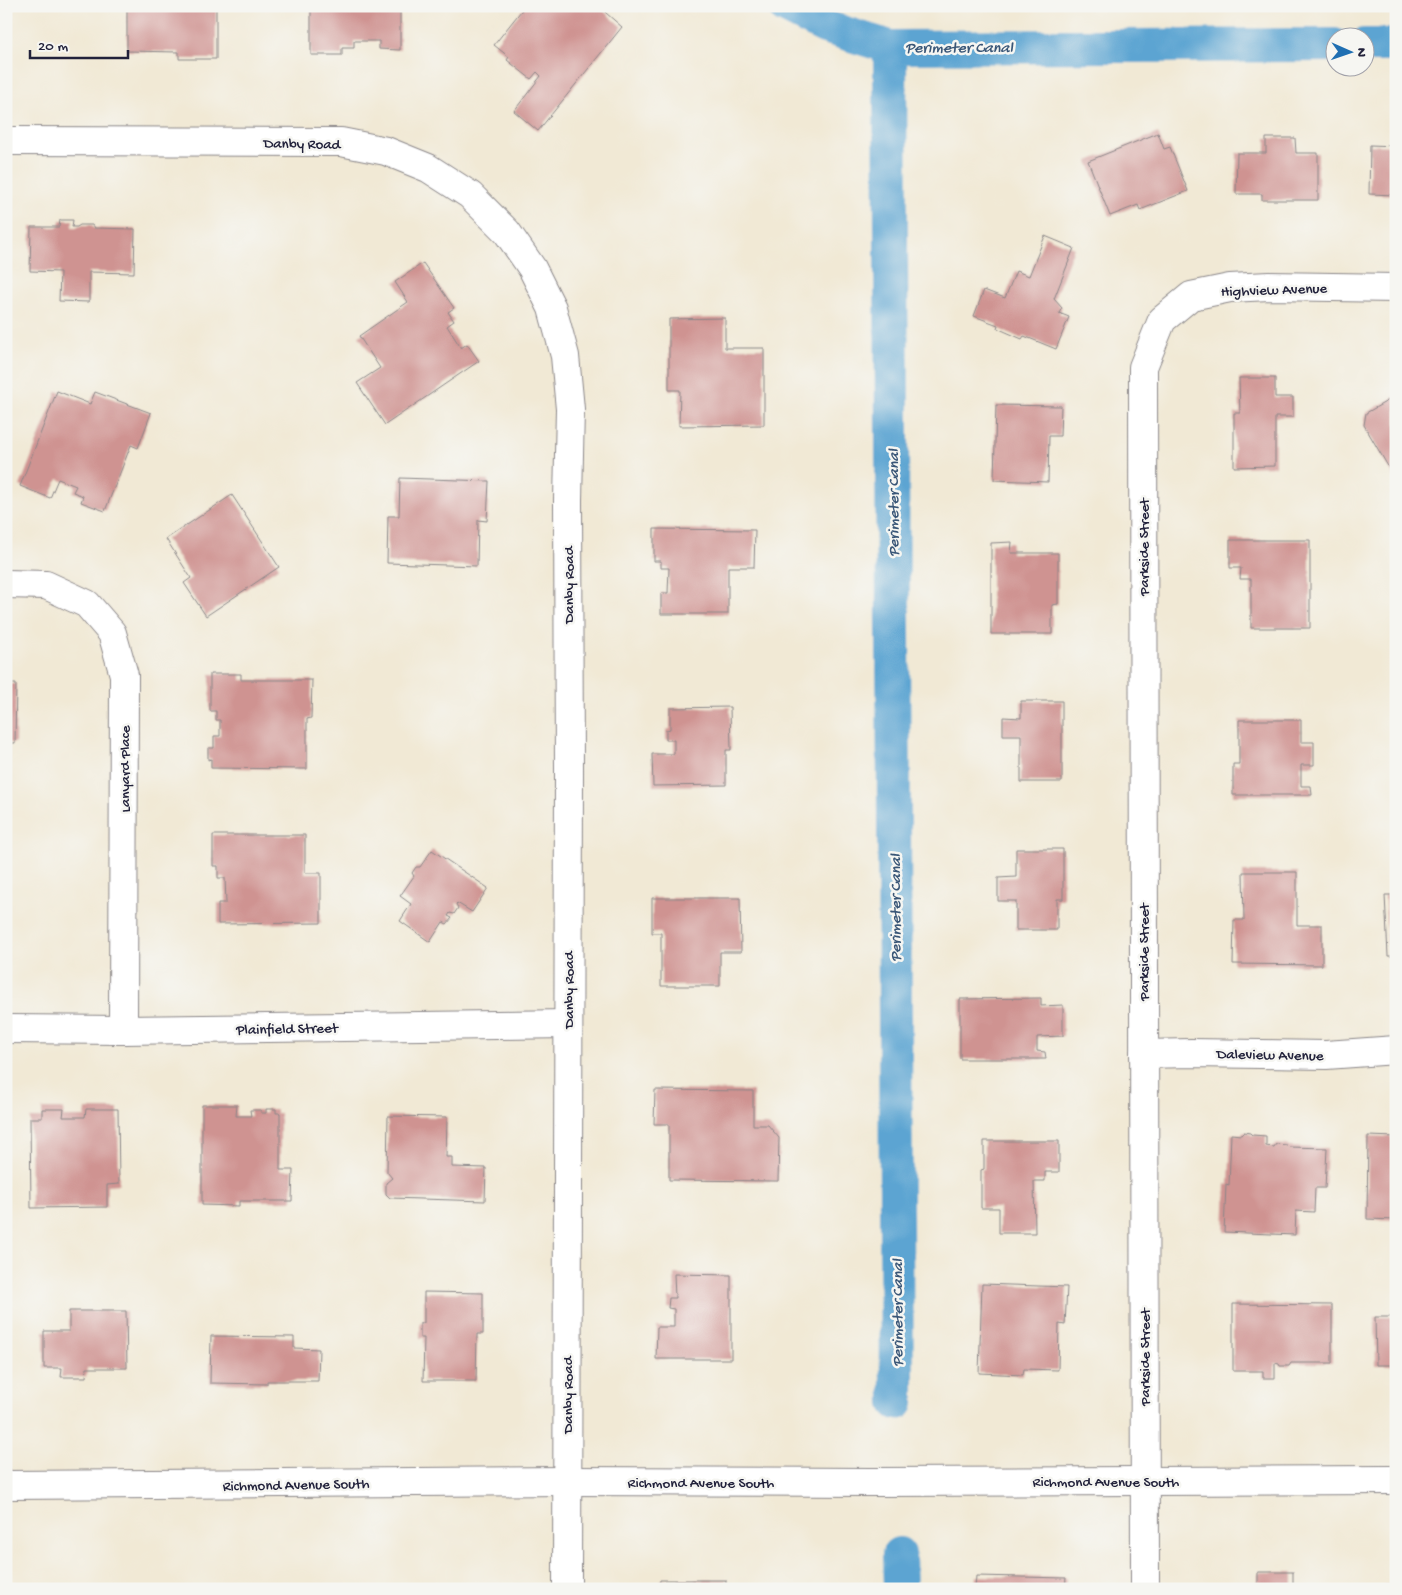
<svg xmlns="http://www.w3.org/2000/svg" width="1402" height="1595" font-family="'Gochi Hand',sans-serif">
	<rect width="100%" height="100%" fill="#f6f6f2"/>
	<filter id="ink" filterUnits="userSpaceOnUse"><feTurbulence type="fractalNoise" baseFrequency=".02" numOctaves="2"/><feDisplacementMap in="SourceGraphic" scale="10" xChannelSelector="R" yChannelSelector="G"/><feConvolveMatrix kernelMatrix="1 2 1 2 8 2 1 2 1" color-interpolation-filters="sRGB"/></filter>
	<filter id="wash" filterUnits="userSpaceOnUse"><feTurbulence type="fractalNoise" baseFrequency=".0096" numOctaves="4" result="noise"/><feDisplacementMap in="SourceGraphic" scale="20" xChannelSelector="R" yChannelSelector="G"/><feGaussianBlur stdDeviation="1.12" result="paint"/><feColorMatrix in="noise" values="0 0 0 0 0 0 0 0 0 0 0 0 0 0 0 0 0 1.4 0 .05"/><feComposite in="paint" operator="in"/></filter>
	<g filter="url(#wash)">
		<rect width="100%" height="100%" fill="#f1e9d5"/>
		<g fill="none" stroke-linecap="round" stroke-linejoin="round">
			<g stroke="#5ba4d2" stroke-width="34">
				<path d="M784,6L825,27L890,47"/>
				<path d="M1364,45H1396"/>
				<path d="M897,1403L890,47L1334,45"/>
				<path d="M899,1554L900,1589"/>
			</g>
		</g>
		<g id="blocks">
			<g fill="#cf9391">
				<path d="M127,6H216V59H179V52L127,51Z"/>
				<path d="M311,6H400V50L379,49V41H354V48H342V55H311Z"/>
				<path d="M525,6H598L622,27L538,131L514,111L541,76L537,72L531,79L507,60L509,57L494,45Z"/>
				<path d="M1158,133L1164,149L1170,147L1188,191L1140,210L1138,205L1110,216L1088,161Z"/>
				<path d="M1266,138H1295L1296,153H1318V200H1262V194H1236L1237,153H1266Z"/>
				<path d="M1370,145L1396,146V195L1369,194Z"/>
				<path d="M60,220H73L72,227H77L80,225H92L94,228L135,229L134,273L89,272V302L59,301L60,272L30,271L31,227H59Z"/>
				<path d="M1045,236L1074,248L1054,299L1062,308L1059,313L1069,317L1056,349L1024,336L1022,339L997,328L998,325L974,316L984,290L1005,298L1016,271L1029,276Z"/>
				<path d="M423,263L454,308L448,312L454,321L447,326L461,348L467,344L479,361L385,425L357,383L380,368L359,336L408,302L395,282Z"/>
				<path d="M725,318V348H764V425L679,426L680,390H669V319Z"/>
				<path d="M1239,378H1275V397H1293V417H1275V466L1234,467V413H1240Z"/>
				<path d="M57,391L90,404L95,392L151,413L138,448L131,445L105,511L81,502L83,496L73,492L76,486L58,479L50,498L20,486Z"/>
				<path d="M1396,396V480L1364,425L1366,413Z"/>
				<path d="M996,405L1061,406L1060,436H1049L1048,482L994,480Z"/>
				<path d="M400,478L489,481L487,521L478,520L477,566L387,563L388,516H399Z"/>
				<path d="M232,495L279,567L206,616L184,583L191,578L166,539Z"/>
				<path d="M654,529L755,530L754,567H728V614H661V593H668L669,568H661V561H654Z"/>
				<path d="M1230,540H1310V628H1251V579H1240L1241,568H1230Z"/>
				<path d="M1012,542L1011,553H1058V604L1052,605V634H991V543Z"/>
				<path d="M210,674H241V680H312L311,718L307,719V769L211,768V759L208,760V748H214V736H220V720H216V711H210Z"/>
				<path d="M6,684H16L15,743H6Z"/>
				<path d="M1021,701H1062V782H1021V735H1003V717L1021,718Z"/>
				<path d="M730,707L731,750H726V785L653,786L652,754H674V740H666V730L670,729V708Z"/>
				<path d="M1239,720H1301V742H1314V765H1301V786H1311L1312,795H1233V764H1239Z"/>
				<path d="M213,835H305V873H321V923L218,924V903H226L225,878H218V866H213Z"/>
				<path d="M1016,849H1063V899H1057V930H1016V901H998V878L1016,877Z"/>
				<path d="M432,850L488,888L472,912L457,903L456,904L458,908L454,914L450,913L448,916L452,918L447,924L443,922L430,942L400,921L411,904L400,896L414,876L412,873L416,867H420Z"/>
				<path d="M1243,872H1297V925H1322V965L1233,964L1234,920H1244Z"/>
				<path d="M1385,895H1396V956H1388Z"/>
				<path d="M652,898H740L741,952H720V986H661V933H652Z"/>
				<path d="M1041,998V1006L1063,1005V1036L1037,1037V1051L1045,1052L1046,1059H960V999Z"/>
				<path d="M655,1090L753,1091V1125H768L779,1138L778,1181L669,1180V1124H654Z"/>
				<path d="M202,1105H237L236,1116H251L250,1110H261V1113H266V1109H276V1113H280V1170H293L292,1201H239V1206L202,1205Z"/>
				<path d="M42,1109H64L63,1117H85L86,1109H118L119,1184L107,1185V1207L31,1208L30,1118H42Z"/>
				<path d="M388,1116L447,1117L446,1157H452V1167L486,1168L485,1201L390,1198L386,1194V1183L392,1178L387,1172Z"/>
				<path d="M1244,1132L1250,1133L1252,1135L1266,1136V1146L1274,1147L1276,1144L1287,1145L1289,1147L1327,1148L1325,1188H1315L1314,1212L1296,1211L1295,1235L1224,1232L1226,1184L1229,1185L1231,1134L1241,1135Z"/>
				<path d="M1368,1136L1396,1137V1220L1367,1219Z"/>
				<path d="M984,1141H1059V1172H1045V1181H1034L1035,1233H999V1208H981V1170L984,1169Z"/>
				<path d="M674,1274L731,1275V1359H656L657,1327H674V1309L668,1308L669,1298H675Z"/>
				<path d="M982,1284L1067,1287L1065,1325L1059,1324L1058,1370L1024,1369L1023,1375L979,1373Z"/>
				<path d="M424,1292L483,1293V1334H477L476,1381H423L424,1338H420V1323H424Z"/>
				<path d="M1233,1304L1332,1305V1363H1291L1289,1366H1280L1279,1364L1275,1363V1378H1263V1371H1233Z"/>
				<path d="M69,1311H126L127,1368H87L86,1377H61L62,1368H44V1331H69Z"/>
				<path d="M1375,1317H1396V1365H1376Z"/>
				<path d="M211,1336L294,1337V1348L319,1349L318,1381H267V1384L210,1383Z"/>
				<rect x="1258" y="1572" width="35" height="17"/>
				<path d="M976,1576L1066,1578L1065,1589H975Z"/>
				<path d="M660,1580H726V1589H659Z"/>
				<path d="M1384,1585H1396V1589H1385Z"/>
			</g>
		</g>
	</g>
	<g filter="url(#ink)">
		<use href="#blocks" fill-opacity="0" stroke="#8a8688" stroke-width="1"/>
		<g fill="none" stroke-linecap="round" stroke-linejoin="round">
			<defs>
				<g id="minor">
					<path d="M6,141L341,142L386,151L428,168L470,195L507,232L532,268L552,308L565,356L570,409L568,500L569,770L567,1589"/>
					<path d="M6,584L46,585L87,604L112,633L124,675L123,1030"/>
					<path d="M6,1029L123,1030L568,1024"/>
					<path d="M1144,1054L1191,1053L1326,1055L1396,1050"/>
					<path d="M6,1485L567,1481L872,1482L1396,1480"/>
					<path d="M1145,1589L1143,367L1162,320L1191,296L1230,288L1269,286L1396,288"/>
				</g>
			</defs>
			<use href="#minor" stroke="#8a8688" stroke-width="30"/>
			<use href="#minor" stroke="#fff" stroke-width="28"/>
		</g>
	</g>
	<g text-anchor="middle" stroke-width="5" stroke-linejoin="round" paint-order="stroke">
		<g font-size="15" fill="#22223b" stroke="#f6f6f2">
			<text transform="translate(302 143) rotate(1)" y="5">Danby Road</text>
			<text transform="translate(1274 289) rotate(-2)" y="5">Highview Avenue</text>
			<text transform="translate(1143 547) rotate(-90)" y="5">Parkside Street</text>
			<text transform="translate(568 585) rotate(-90)" y="5">Danby Road</text>
			<text transform="translate(124 769) rotate(-90)" y="5">Lanyard Place</text>
			<text transform="translate(1143 952) rotate(-90)" y="5">Parkside Street</text>
			<text transform="translate(568 990) rotate(-90)" y="5">Danby Road</text>
			<text transform="translate(287 1028) rotate(-1)" y="5">Plainfield Street</text>
			<text transform="translate(1270 1054) rotate(1)" y="5">Daleview Avenue</text>
			<text transform="translate(1144 1357) rotate(-90)" y="5">Parkside Street</text>
			<text transform="translate(567 1395) rotate(-90)" y="5">Danby Road</text>
			<text x="1106" y="1486">Richmond Avenue South</text>
			<text x="701" y="1487">Richmond Avenue South</text>
			<text transform="translate(296 1484) rotate(-1)" y="5">Richmond Avenue South</text>
		</g>
		<g font-size="16" font-style="italic" fill="#395677" stroke="#f6f6f2">
			<text x="959" y="52">Perimeter Canal</text>
			<text transform="translate(892 503) rotate(-90)" y="6">Perimeter Canal</text>
			<text transform="translate(894 908) rotate(-90)" y="6">Perimeter Canal</text>
			<text transform="translate(896 1313) rotate(-90)" y="6">Perimeter Canal</text>
		</g>
	</g>
	<rect width="1402" height="1595" fill="none" stroke="#f6f6f2" stroke-width="25"/>
	<g transform="translate(1350 52) rotate(92)"><circle r="24" fill="#f6f6f2" stroke="#a1a1a9"/>
	<path d="M0-4L9 19L0 12L-9 19Z" fill="#1f6fb2"/>
	<text y="-8" font-size="14" font-weight="bold" text-anchor="middle" fill="#22223b">N</text>
	</g>
	<path d="M30 50v8h98v-8" fill="none" stroke="#22223b" stroke-width="2.5"/>
	<text x="38" y="50" font-size="15" fill="#22223b" stroke="#f6f6f2" stroke-width="4" paint-order="stroke">20 m</text>
</svg>
